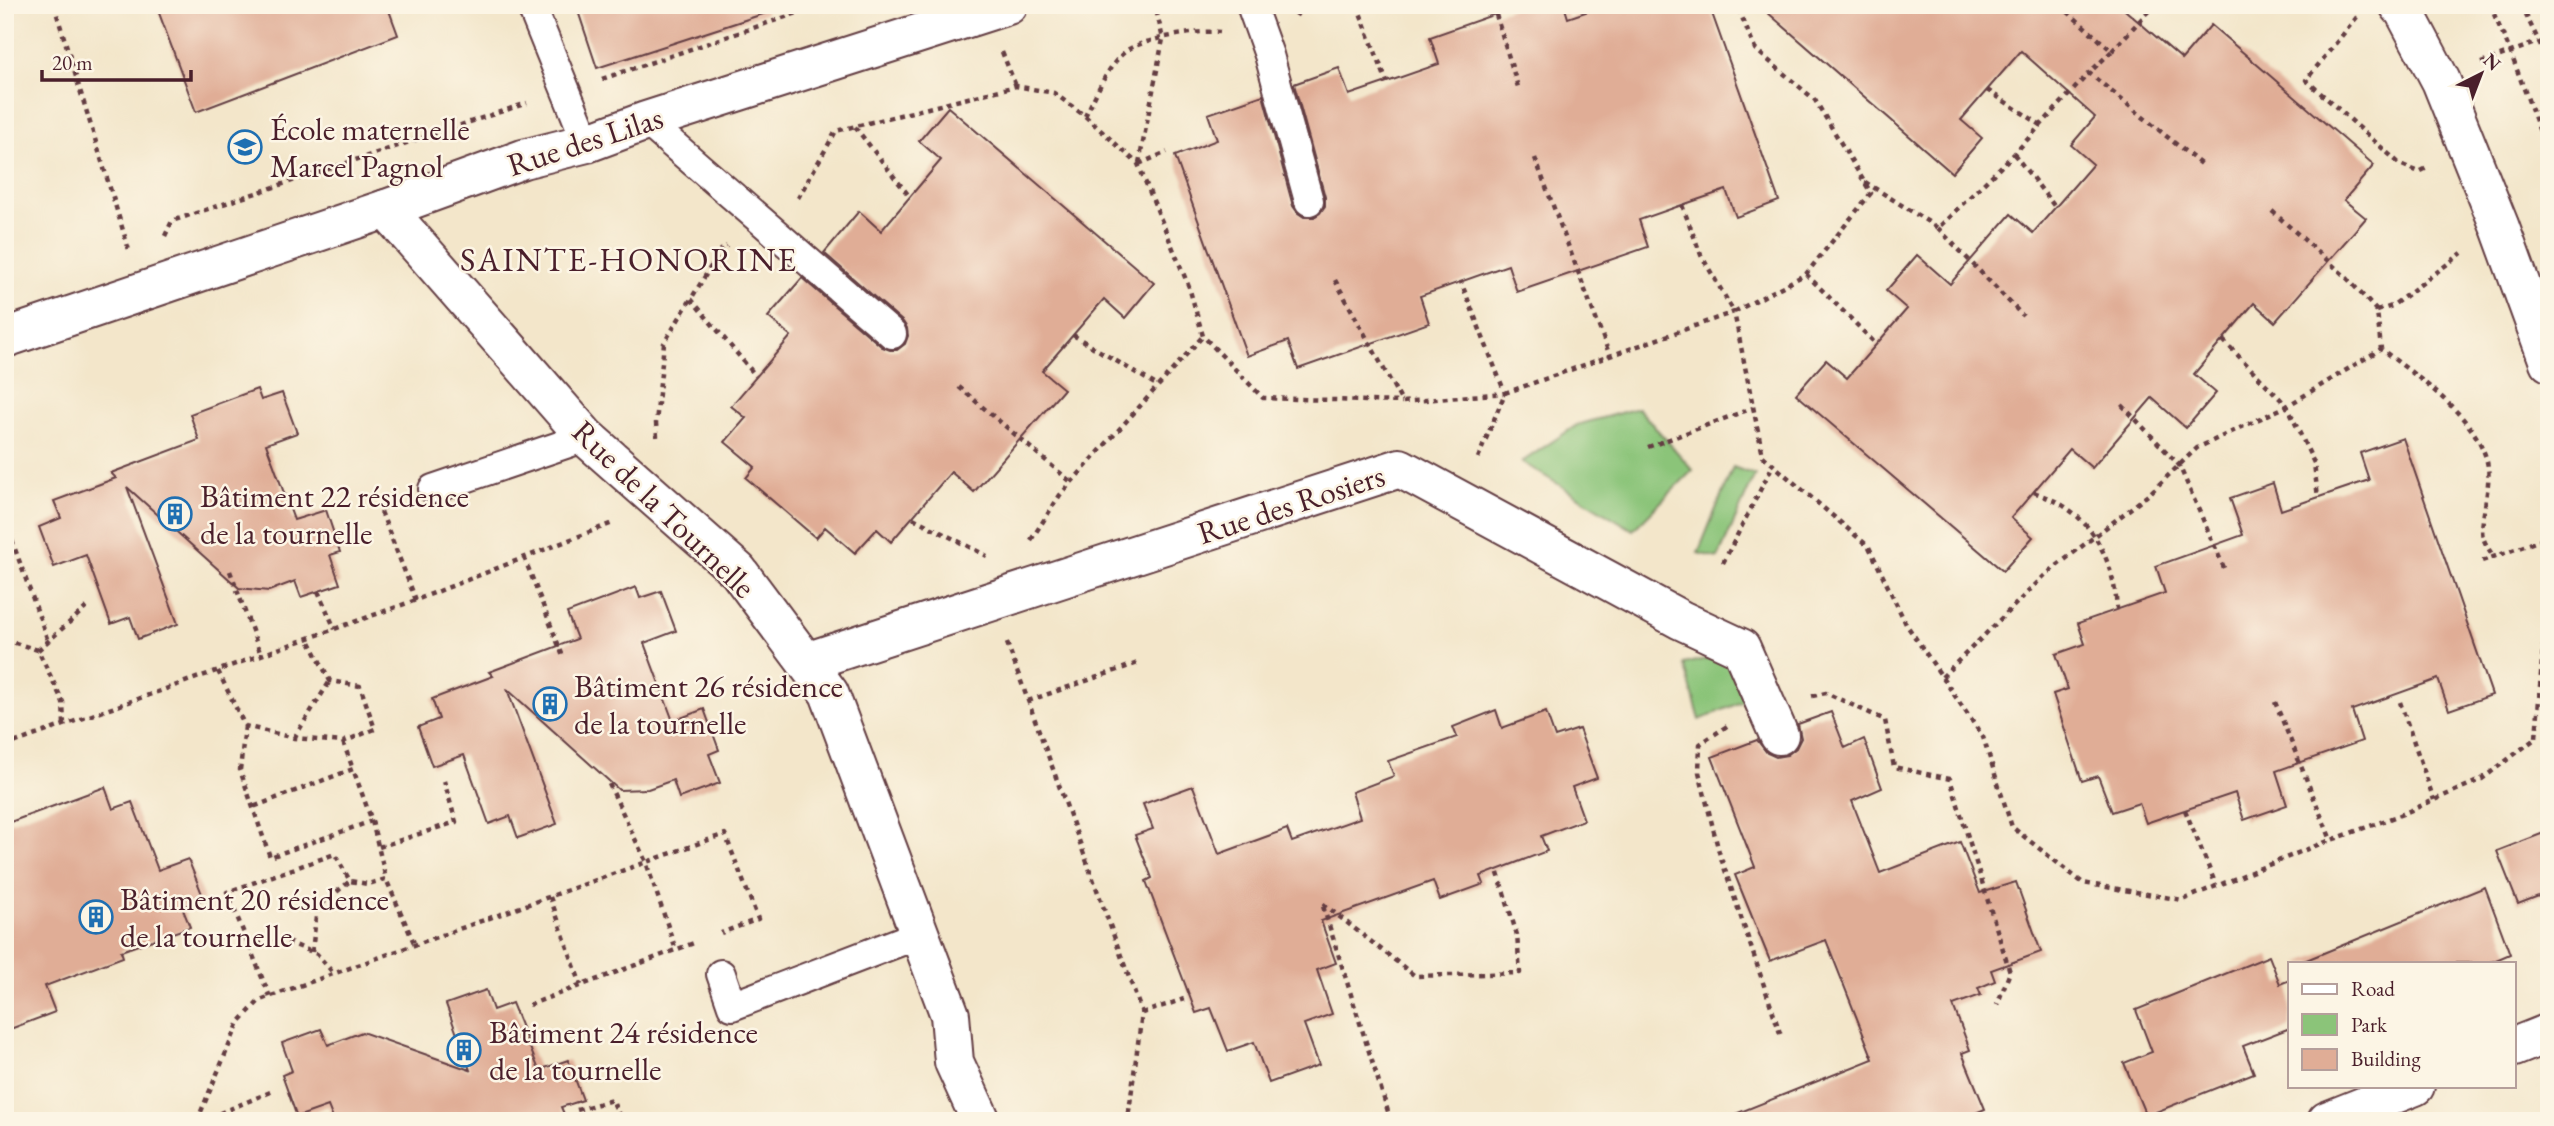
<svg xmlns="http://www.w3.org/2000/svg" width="2554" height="1126" font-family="'EB Garamond',serif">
	<rect width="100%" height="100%" fill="#fcf5e5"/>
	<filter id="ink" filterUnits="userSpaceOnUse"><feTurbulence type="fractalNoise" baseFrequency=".0143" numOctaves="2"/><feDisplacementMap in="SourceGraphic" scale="14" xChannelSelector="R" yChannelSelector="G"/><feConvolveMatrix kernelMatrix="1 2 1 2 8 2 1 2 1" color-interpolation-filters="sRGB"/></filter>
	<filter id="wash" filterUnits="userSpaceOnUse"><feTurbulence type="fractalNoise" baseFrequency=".00686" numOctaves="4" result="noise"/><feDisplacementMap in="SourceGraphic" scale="28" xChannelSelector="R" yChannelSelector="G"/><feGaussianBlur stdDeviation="1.57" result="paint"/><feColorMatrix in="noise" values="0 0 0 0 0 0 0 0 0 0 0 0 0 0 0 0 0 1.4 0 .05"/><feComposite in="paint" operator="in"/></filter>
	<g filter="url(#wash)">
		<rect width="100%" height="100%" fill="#f3e6ca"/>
		<g fill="#8bc479" stroke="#6a7252" stroke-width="2">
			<path d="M1638,408L1693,470L1633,530L1522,462L1577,425Z"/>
			<path d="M1733,467L1755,475L1718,558L1698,553Z"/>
			<path d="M1728,654L1746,700L1700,720L1684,664Z"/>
		</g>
		<g id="blocks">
			<g fill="#e0ad96">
				<path d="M156,5H387L398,35L196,112Z"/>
				<path d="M576,5H764L766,13L597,68Z"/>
				<path d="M1521,5H1564L1568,18L1606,5H1709L1779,201L1736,217L1726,190L1682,205L1639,220L1648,247L1517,292L1508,265L1420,296L1429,323L1298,369L1288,341L1247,356L1175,156L1217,140L1208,114L1263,95L1293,206L1298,213L1304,217H1314L1320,213L1325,206V197L1294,84L1339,68L1349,95L1387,82L1439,64L1430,37Z"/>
				<path d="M1759,5H2119L2182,59L2211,25L2374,165L2344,200L2366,218L2275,322L2254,303L2194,374L2216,393L2186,428L2152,398L2092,468L2070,449L2011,518L2033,537L2003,571L1796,394L1826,360L1847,378L1907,309L1886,291L1917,255L1950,284L2011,214L2033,233L2093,164L2071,145L2095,117L2021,51L1961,120L1982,138L1952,173Z"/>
				<path d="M948,107L1154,283L1125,318L1104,299L1042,371L1064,389L974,492L951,472L891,542L877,529L855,553L825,527L816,538L746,478L755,467L725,442L746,418L731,406L791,336L768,317L802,278L882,347L890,350H897L905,344L908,336L907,328L903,322L824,253L859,211L881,231L941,160L919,141Z"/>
				<path d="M257,389L261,400L282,393L297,433L266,444L294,520L326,510L340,552L330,555L340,584L301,597L295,581L269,591L239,588L127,487L178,624L138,639L130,617L111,624L86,555L54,567L39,527L61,518L54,501L116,478L111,473L199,440L190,414Z"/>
				<path d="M2403,438L2492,695L2449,710L2438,679L2352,710L2362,741L2276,771L2287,805L2244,820L2235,793L2146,823L2139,803L2112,812L2098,776L2082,781L2053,694L2068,689L2056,654L2085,644L2078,623L2165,593L2156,566L2243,535L2230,498L2273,483L2281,510L2369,480L2360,453Z"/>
				<path d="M636,587L640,598L661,591L676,631L644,643L673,721L704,709L719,750L709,754L720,783L679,798L673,780L648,789L619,790L507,689L557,824L518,838L510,816L489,824L464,755L432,766L418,727L439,719L432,699L493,676L489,672L577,639L567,613Z"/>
				<path d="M1496,710L1502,728L1546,712L1555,737L1579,729L1597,778L1572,787L1584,820L1541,836L1547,851L1481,876L1484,884L1440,900L1433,881L1321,921L1336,963L1317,970L1332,1014L1304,1024L1319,1065L1269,1083L1254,1042L1228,1051L1211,1008L1196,1013L1146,881L1152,878L1135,835L1153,829L1143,804L1193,786L1219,854L1287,829L1292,842L1360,818L1352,792L1394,776L1388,761L1457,737L1453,727Z"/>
				<path d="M1831,712L1845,748L1864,739L1882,788L1852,801L1880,873L1960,842L1980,893L2016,882L2041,952L1991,970L1995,981L1978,988L1981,995L1953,1005L1970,1050L1962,1053L1985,1109L1957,1121H1723V1119L1873,1059L1826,940L1770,961L1735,875L1755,867L1712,757L1757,740L1767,753L1776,757L1787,755L1796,748L1801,738L1798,724Z"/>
				<path d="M105,787L113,809L132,802L158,870L188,859L204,899L182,907L190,927L121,951L123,957L45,986L55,1012L5,1031V824Z"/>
				<path d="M2549,831V892L2518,904L2497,851Z"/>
				<path d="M2485,887L2510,954L2489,963H2299Z"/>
				<path d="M2269,956L2280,984L2290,980V1028L2243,1046L2254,1073L2146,1116L2124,1063L2152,1052L2136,1010Z"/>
				<path d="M486,990L493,1010L512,1003L539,1070L568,1060L583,1100L561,1107L567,1121H334L328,1106L297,1117L282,1075L292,1071L282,1043L321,1029L328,1045L362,1032L470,1070L446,1004Z"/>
			</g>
		</g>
	</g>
	<g filter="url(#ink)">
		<use href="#blocks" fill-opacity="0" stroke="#633d43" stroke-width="2"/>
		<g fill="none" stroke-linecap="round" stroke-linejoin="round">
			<defs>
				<g id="lane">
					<path d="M531,5L587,143"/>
					<path d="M1251,5L1269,55L1309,201"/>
					<path d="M646,121L892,334"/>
					<path d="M433,489L586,437"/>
					<path d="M721,974L732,1006L920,934"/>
				</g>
				<g id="street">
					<path d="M2399,5L2404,11L2441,81L2499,225L2549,362"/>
					<path d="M386,209L586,437L738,571L829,693L950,1015L954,1062L981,1121"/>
					<path d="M5,338L386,209L523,159L587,143L646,121L1008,5"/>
					<path d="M806,662L1400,468L1681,620L1741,648L1779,735"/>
					<path d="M2514,1047L2549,1033"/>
					<path d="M2327,1121L2415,1086"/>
				</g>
			</defs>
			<use href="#lane" stroke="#633d43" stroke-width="32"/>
			<use href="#street" stroke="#633d43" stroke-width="42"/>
			<g stroke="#633d43" stroke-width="4.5" stroke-dasharray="5 5" stroke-linecap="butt">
				<path d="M54,5L129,250"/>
				<path d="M1357,5L1387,82"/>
				<path d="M1493,5L1518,87"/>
				<path d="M2060,5L2112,51L2089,73L2203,166"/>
				<path d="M2144,5L2150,9"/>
				<path d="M2490,5L2510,51L2549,156"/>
				<path d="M2521,5L2549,62"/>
				<path d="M1296,16L1299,11L1313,5"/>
				<path d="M2357,17L2306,80L2400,164L2419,172L2427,168"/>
				<path d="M2112,51L2154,5"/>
				<path d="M1002,52L1016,86"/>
				<path d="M2481,63L2538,42"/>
				<path d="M602,79L821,5"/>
				<path d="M1987,90L2041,125"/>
				<path d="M1085,116C1095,97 1110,60 1129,49C1149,38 1197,30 1220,32"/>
				<path d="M855,127L910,197"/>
				<path d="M2014,154L2055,207"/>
				<path d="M1535,158L1610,356"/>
				<path d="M1139,163L1163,39L1155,5"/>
				<path d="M1139,164L1167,152"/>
				<path d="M1865,182L1938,228L2014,154L2089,73"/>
				<path d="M798,198L836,131L1016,86L1054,93L1085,116L1138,164L1189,287L1203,336L1263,398L1402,402"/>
				<path d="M1682,205L1701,255L1734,312L1806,274L1871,193L1815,100L1755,49L1737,5"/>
				<path d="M2272,211L2346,277L2377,311L2381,349C2417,377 2481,419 2488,467C2491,486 2479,526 2483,537C2485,544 2490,551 2493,556"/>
				<path d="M1938,228L2023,316"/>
				<path d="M165,236L172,221L527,103"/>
				<path d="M1806,274L1876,344"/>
				<path d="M1335,280L1402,402L1505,393L1461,282"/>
				<path d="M691,299L756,376"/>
				<path d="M2377,311L2392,306L2462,253"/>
				<path d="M1073,335L1158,386"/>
				<path d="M2223,340L2287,406L2314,463L2318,498"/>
				<path d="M959,387L1071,482"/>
				<path d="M2122,405L2179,465L2225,570"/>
				<path d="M657,437L656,423L664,343L721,250L727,246"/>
				<path d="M1648,447L1753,408"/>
				<path d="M1478,458L1505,393L1734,312L1763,456L1869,547L1906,624L1983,737L2012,827L2083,883L2182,900L2315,846L2400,815L2482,779L2536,738L2549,570"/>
				<path d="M2034,492C2045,497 2058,501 2068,509C2100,531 2115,572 2117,609"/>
				<path d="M396,503L380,509L416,600"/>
				<path d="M913,518L987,556"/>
				<path d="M5,521L48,641"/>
				<path d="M1031,540L1060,495L1203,336"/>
				<path d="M524,557L564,659"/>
				<path d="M2482,561L2549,537"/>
				<path d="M1723,563L1773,465"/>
				<path d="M230,571L261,655"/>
				<path d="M318,591L335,629"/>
				<path d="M5,643L9,641L38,650L63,702L64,725"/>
				<path d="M1007,643L1142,1013L1128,1119L1130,1121"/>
				<path d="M38,650L88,606"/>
				<path d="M218,671L245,726L294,738L343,742L375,729L360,686L330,681L308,638"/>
				<path d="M1942,677L2045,575L2148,495L2197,448L2287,406L2381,349"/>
				<path d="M1812,696L1826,693L1885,720L1894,767L1950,779L2010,972L1997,1005"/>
				<path d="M1028,701L1141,662"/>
				<path d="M2275,702L2331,840"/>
				<path d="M2400,702L2434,800"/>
				<path d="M245,726L240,770L270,857L372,821L353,769L253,807"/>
				<path d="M1727,726L1700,744L1699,772L1719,852L1781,1036"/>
				<path d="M294,738L330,681"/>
				<path d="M343,742L353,769"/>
				<path d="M5,746L416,600L615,522"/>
				<path d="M609,784L646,862L676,950"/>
				<path d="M2185,810L2216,885"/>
				<path d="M372,821L386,879"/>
				<path d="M379,847L456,822L444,781"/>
				<path d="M550,897L581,985"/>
				<path d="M247,941L290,943L317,954L334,974"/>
				<path d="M312,952L317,908L350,881"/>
				<path d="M270,997L227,892L335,854L350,881L368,884L386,879L415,945"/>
				<path d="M529,1005L694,943"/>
				<path d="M1142,1013L1184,999"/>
				<path d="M577,1110L612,1100L622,1121"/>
				<path d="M197,1121L239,1022L260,1000L725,834L758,919L721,933"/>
				<path d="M201,1121L273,1091"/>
				<path d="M648,1121L661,1116"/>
				<path d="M1391,1121L1322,903L1415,976L1520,973L1517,935L1497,870"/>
			</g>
			<use href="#lane" stroke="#fff" stroke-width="28"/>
			<use href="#street" stroke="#fff" stroke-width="38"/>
		</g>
	</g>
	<defs>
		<symbol id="school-ring" viewBox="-11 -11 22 22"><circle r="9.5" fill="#fcf5e5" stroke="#1f6fb2" stroke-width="1.5"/><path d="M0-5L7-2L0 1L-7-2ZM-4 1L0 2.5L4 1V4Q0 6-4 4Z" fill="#1f6fb2"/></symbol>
		<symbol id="building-ring" viewBox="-11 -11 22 22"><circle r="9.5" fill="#fcf5e5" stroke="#1f6fb2" stroke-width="1.5"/><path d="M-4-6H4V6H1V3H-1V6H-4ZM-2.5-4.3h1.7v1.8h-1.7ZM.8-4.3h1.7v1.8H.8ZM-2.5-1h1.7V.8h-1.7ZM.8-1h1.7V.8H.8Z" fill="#1f6fb2"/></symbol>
	</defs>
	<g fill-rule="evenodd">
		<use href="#school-ring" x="226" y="128" width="38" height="38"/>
		<use href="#building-ring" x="156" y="495" width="38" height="38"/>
		<use href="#building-ring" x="531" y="685" width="38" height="38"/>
		<use href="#building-ring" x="77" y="898" width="38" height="38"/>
		<use href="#building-ring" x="445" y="1031" width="38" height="38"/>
	</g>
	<g text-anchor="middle" stroke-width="5" stroke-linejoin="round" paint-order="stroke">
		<g font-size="32" fill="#4a1f2b" stroke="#fcf5e5" text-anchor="start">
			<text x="270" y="140">École maternelle<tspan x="270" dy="37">Marcel Pagnol</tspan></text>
			<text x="200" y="507">Bâtiment 22 résidence<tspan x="200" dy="37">de la tournelle</tspan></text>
			<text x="574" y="697">Bâtiment 26 résidence<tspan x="574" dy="37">de la tournelle</tspan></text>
			<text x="120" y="910">Bâtiment 20 résidence<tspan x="120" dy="37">de la tournelle</tspan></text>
			<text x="489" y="1043">Bâtiment 24 résidence<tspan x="489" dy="37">de la tournelle</tspan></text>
		</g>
		<g font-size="32" fill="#4a1f2b" stroke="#fcf5e5">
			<text transform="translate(585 141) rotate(-18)" y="11">Rue des Lilas</text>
			<text transform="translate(1291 504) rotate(-18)" y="11">Rue des Rosiers</text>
			<text transform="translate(664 509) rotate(44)" y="11">Rue de la Tournelle</text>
		</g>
		<g font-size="33" letter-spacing="2" fill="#4a1f2b" stroke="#fcf5e5">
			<text x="629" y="271">SAINTE-HONORINE</text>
		</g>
	</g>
	<rect width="2554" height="1126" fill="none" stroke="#fcf5e5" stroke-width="28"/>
	<rect x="2288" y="962" width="228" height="126" fill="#fcf5e5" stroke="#b59f9b" stroke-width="2"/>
	<rect x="2302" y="984" width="35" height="10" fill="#ffffff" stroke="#b59f9b" stroke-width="2"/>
	<text x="2351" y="996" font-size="21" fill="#4a1f2b">Road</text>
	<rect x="2302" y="1014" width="35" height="21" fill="#8bc479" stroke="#b59f9b" stroke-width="2"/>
	<text x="2351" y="1032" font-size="21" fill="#4a1f2b">Park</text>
	<rect x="2302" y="1049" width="35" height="21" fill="#e0ad96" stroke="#b59f9b" stroke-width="2"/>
	<text x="2351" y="1066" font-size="21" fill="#4a1f2b">Building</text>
	<g transform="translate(2481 74) rotate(42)" stroke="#fcf5e5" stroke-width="5" paint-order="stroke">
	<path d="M0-5L12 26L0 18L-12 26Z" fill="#4a1f2b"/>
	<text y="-10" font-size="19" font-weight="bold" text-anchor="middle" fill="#4a1f2b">N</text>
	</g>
	<path d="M42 70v10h149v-10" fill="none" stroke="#4a1f2b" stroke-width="3.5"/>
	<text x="52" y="70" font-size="21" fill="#4a1f2b" stroke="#fcf5e5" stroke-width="5" paint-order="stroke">20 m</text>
</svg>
